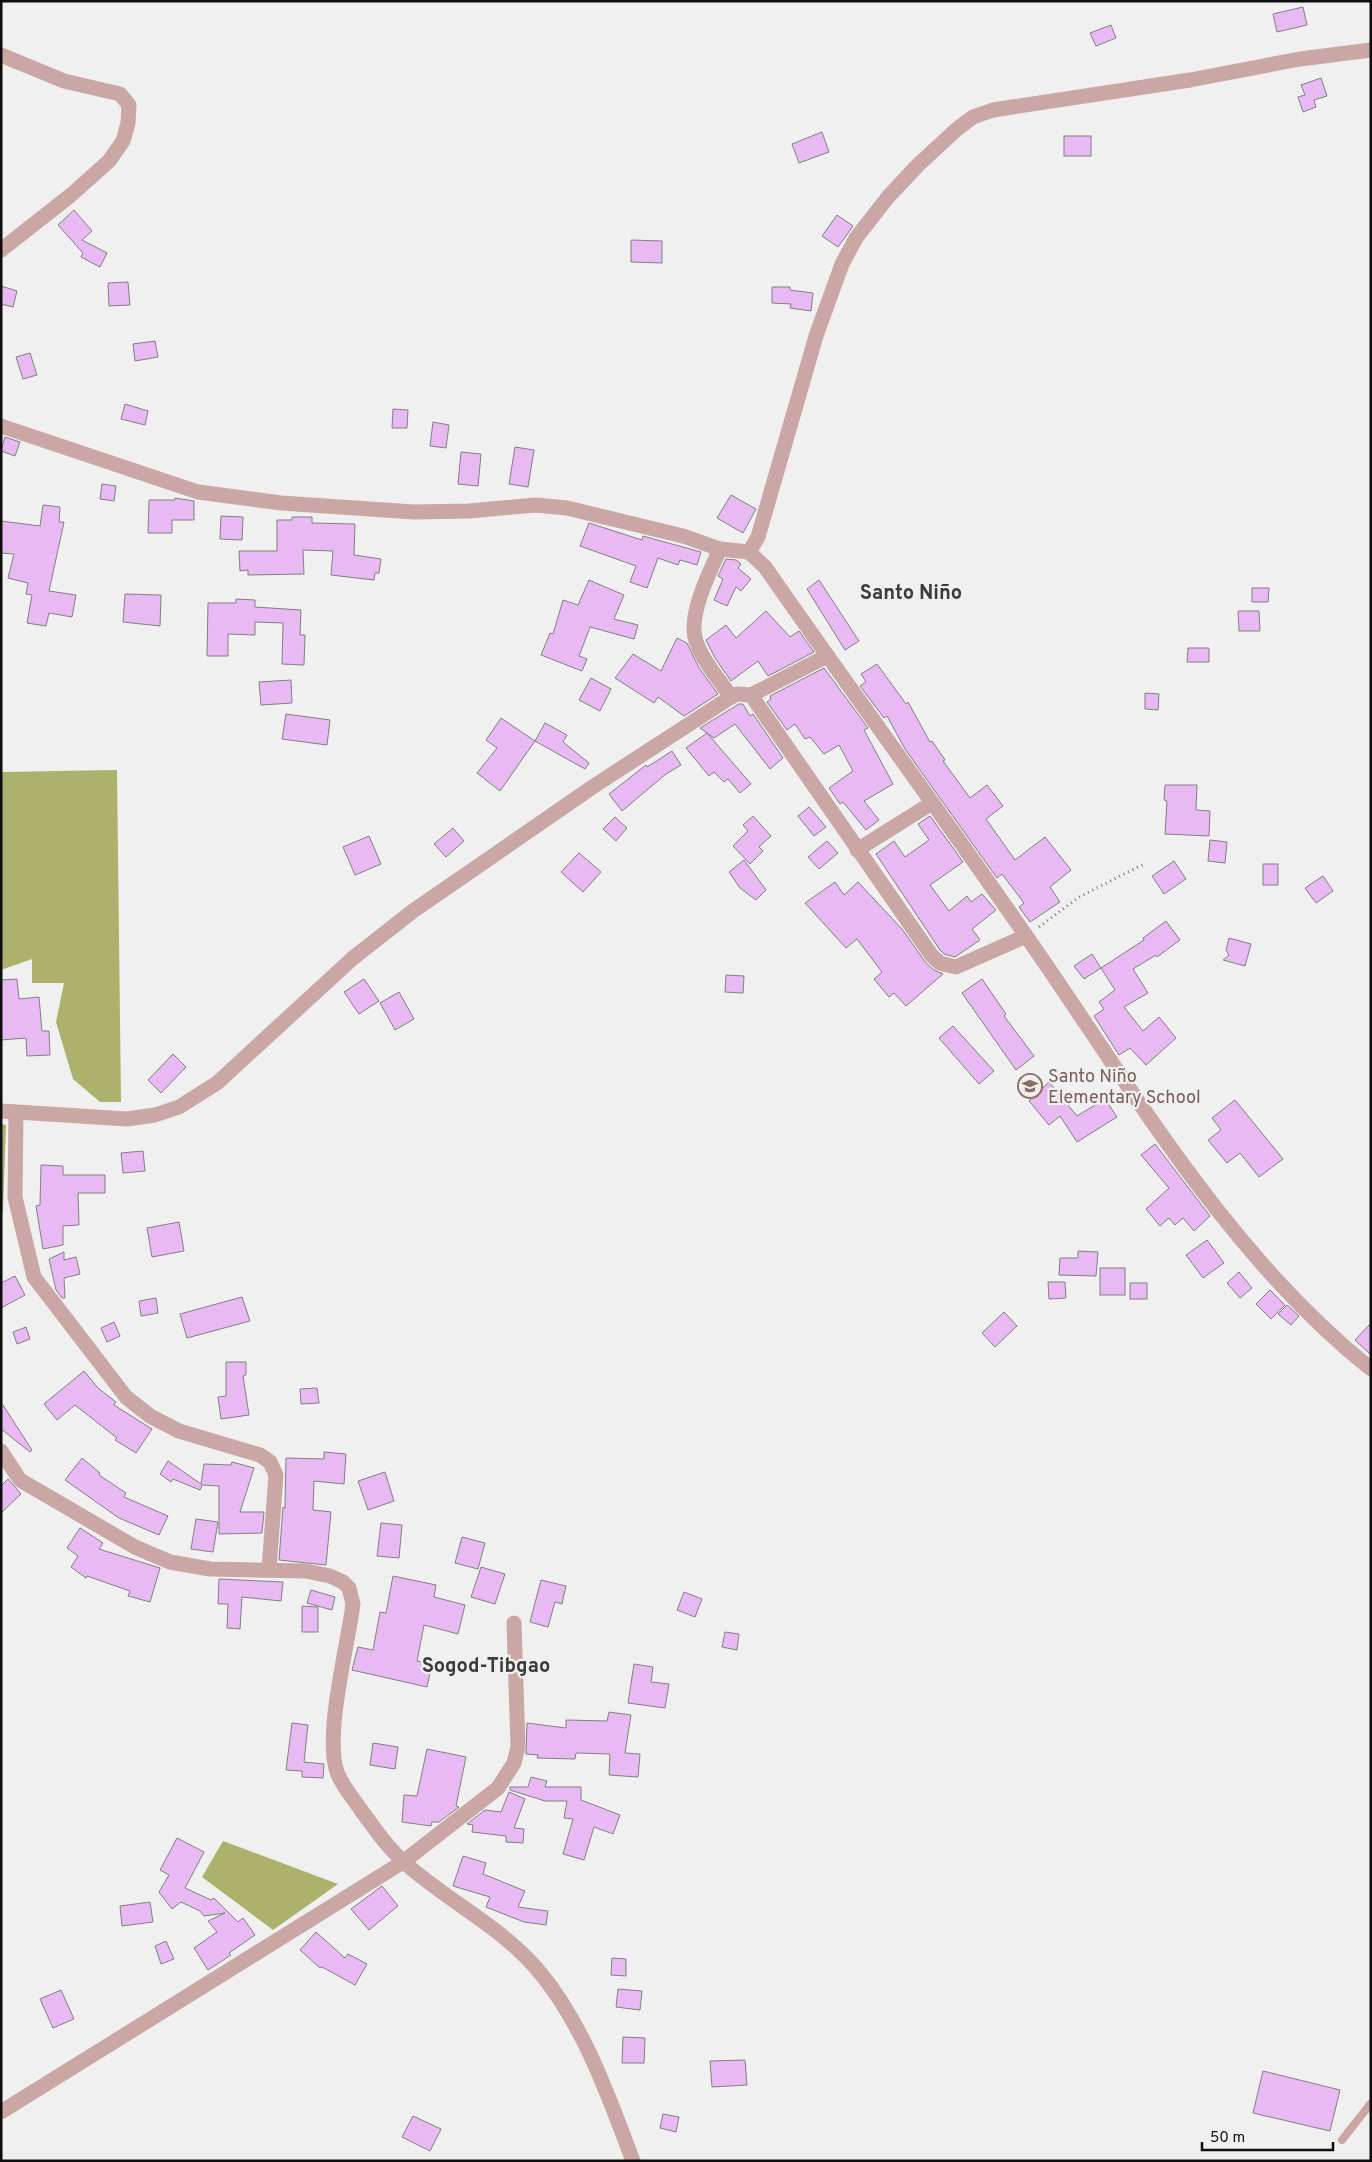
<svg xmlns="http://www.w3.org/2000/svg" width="1372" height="2162" font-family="Overpass,sans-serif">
	<rect width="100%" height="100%" fill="#f0f0f1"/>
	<g fill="#acb26b">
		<path d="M117,770L121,1102H100L73,1079L56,1022L64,983H32V959L1,970V772Z"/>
		<path d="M1,1124L6,1125L3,1212H1Z"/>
		<path d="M223,1841L338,1884L273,1930L202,1877Z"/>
	</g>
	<g fill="#e9b9f3" stroke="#818081">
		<path d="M1303,7L1307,25L1277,32L1273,14Z"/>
		<path d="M1111,25L1116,38L1096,46L1090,33Z"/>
		<path d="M1321,78L1327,96L1314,100L1316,107L1303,112L1298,97L1305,95L1301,85Z"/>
		<path d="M822,132L829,152L799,163L792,144Z"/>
		<rect x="1064" y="136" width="27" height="20"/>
		<path d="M74,210L92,231L82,240L107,253L100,267L81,257L83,253L58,225Z"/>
		<path d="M837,215L853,226L838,247L822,236Z"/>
		<path d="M631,240L662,241V263L631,262Z"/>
		<path d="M128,282L130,305L109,306L108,283Z"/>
		<path d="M1,286L17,291L13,307L1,304Z"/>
		<path d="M772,287H790V290L813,293L811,311L790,308L791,304L772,303Z"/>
		<path d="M155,341L158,357L135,361L133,344Z"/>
		<path d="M30,353L37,375L23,379L16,357Z"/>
		<path d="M125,404L148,411L145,425L121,419Z"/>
		<path d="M393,409L408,410L407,428H392Z"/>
		<path d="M433,422L449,425L446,448L430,446Z"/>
		<path d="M5,437L20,442L15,456L1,451Z"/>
		<path d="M515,447L534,450L528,487L509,484Z"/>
		<path d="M461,452L481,454L478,486L458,484Z"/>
		<path d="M102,484L116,486L114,501L100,499Z"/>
		<path d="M731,495L756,509L743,533L717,518Z"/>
		<path d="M175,498L194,501V520H172V533H148L149,500H175Z"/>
		<path d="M43,505L60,507L59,522H64L49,591L76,595L72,617L49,613L46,626L27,623L32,595L26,594L28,583L8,578L14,554L1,553V521L40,526Z"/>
		<path d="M221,516L243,517L242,540L220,539Z"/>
		<path d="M292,517H312V523L355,524L354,555L381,559L379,573H375L374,580L331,575L333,551L303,550L304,574L248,575V570L240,571L239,551H277V520H292Z"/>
		<path d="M589,523L642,540L643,536L701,552L697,565L680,560L678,565L658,558L647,588L630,582L636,566L580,546Z"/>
		<path d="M726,559L736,560L741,564L738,568L751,579L741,591L736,587L727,606L714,600L723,579L718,576Z"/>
		<path d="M589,580L624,595L614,619L638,625L634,639L590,627L579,656L587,659L582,671L541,655L550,633L553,634L563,600L578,605Z"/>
		<path d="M819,580L859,641L845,650L807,589Z"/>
		<path d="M1252,588H1269L1268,602H1252Z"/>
		<path d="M125,594L161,595L160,626L123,622Z"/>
		<path d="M236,599L255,600V607L301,610L300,635H305L304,665L282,664L283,623L255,622V635L228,634V656H207L208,603H236Z"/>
		<path d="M766,611L790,637L799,631L814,652L768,676L758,661L731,681L715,658L706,640L726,625L736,638Z"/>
		<path d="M1238,611H1259L1260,631H1239Z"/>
		<path d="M677,638L687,643L699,668L718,694L684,716L658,697L654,703L615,678L633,654L661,671Z"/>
		<path d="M1188,648H1209V662H1187Z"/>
		<path d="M877,664L906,704L908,702L930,742L932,741L945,760L943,761L970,798L987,785L1003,806L986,819L1015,860L1045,837L1071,870L1050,887L1060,902L1030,922L1019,907L1024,903L1002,874L997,878L905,749L887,716L884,718L860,686L866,682L861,674Z"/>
		<path d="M824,668L868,728L864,730L893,784L864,801L879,820L866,830L843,802L840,804L829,788L853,771L839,745L824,754L810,737L805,739L795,724L787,730L767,702L771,699L770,696Z"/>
		<path d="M591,678L611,689L600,711L579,700Z"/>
		<path d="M291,680L292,703L261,705L259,682Z"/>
		<path d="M1145,693L1159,694L1158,710L1145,709Z"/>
		<path d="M739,704H743L750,716L753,714L783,758L770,769L735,724L714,738L700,728Z"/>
		<path d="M286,714L330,720L327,745L282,739Z"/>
		<path d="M501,718L535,741L500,791L477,773L497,748L486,740Z"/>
		<path d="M545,723L567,735L563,742L589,763L585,769L535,741Z"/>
		<path d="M707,733L751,784L740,793L728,779L724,782L714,772L709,776L686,748Z"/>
		<path d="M672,751L681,765L666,774L622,811L609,794L646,765L647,767Z"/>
		<path d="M1165,785H1197L1196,810L1210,811L1209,836L1165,834L1167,801L1164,800Z"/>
		<path d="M809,807L826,827L814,836L798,816Z"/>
		<path d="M753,816L771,836L759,847L763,851L750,864L733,846L748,831L743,825Z"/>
		<path d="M930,816L963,862L930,885L949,911L967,896L971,902L982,894L996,910L972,929L980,940L955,957L944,954L940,950L876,854L894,841L905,857L929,840L918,824Z"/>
		<path d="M615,817L627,828L616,841L603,829Z"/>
		<path d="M453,828L464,841L446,857L434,844Z"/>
		<path d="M369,836L381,864L355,875L343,847Z"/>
		<path d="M1210,840L1227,842L1225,863L1208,861Z"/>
		<path d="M827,841L838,853L819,869L808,857Z"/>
		<path d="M579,853L601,872L583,892L561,872Z"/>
		<path d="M744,860L766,890L756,900L740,888L729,872Z"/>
		<path d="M1174,861L1186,879L1164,894L1152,876Z"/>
		<rect x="1263" y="864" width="15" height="21"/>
		<path d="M1323,876L1333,891L1316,903L1305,888Z"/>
		<path d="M835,882L844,895L858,882L902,929L926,963L934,970L943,974L906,1006L894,993L889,997L874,979L882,972L857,939L846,948L805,903Z"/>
		<path d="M1166,921L1180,940L1157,957L1156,955L1133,969L1148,993L1124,1007L1143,1031L1159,1017L1176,1038L1146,1065L1130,1048L1119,1055L1094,1016L1104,1009L1099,1002L1115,990L1101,968L1144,940L1143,938Z"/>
		<path d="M1229,938L1251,944L1245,966L1223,960L1229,955L1226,950Z"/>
		<path d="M1092,954L1101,968L1084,979L1074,966Z"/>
		<path d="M726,975L744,976L743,993L725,992Z"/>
		<path d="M17,979L19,999L39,997L42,1031H49L50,1055L27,1056L26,1038L1,1040V980Z"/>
		<path d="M364,979L379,1001L359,1014L344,992Z"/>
		<path d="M982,979L1006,1014L1004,1016L1034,1056L1016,1070L962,993Z"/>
		<path d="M399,992L414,1019L395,1030L380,1003Z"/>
		<path d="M953,1026L994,1071L979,1084L939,1038Z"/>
		<path d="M173,1054L186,1067L161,1093L148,1080Z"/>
		<path d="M1049,1082L1077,1116L1105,1099L1117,1117L1077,1142L1060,1116L1049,1125L1029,1101Z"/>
		<path d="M1235,1100L1283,1159L1259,1177L1240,1153L1227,1163L1208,1140L1221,1130L1212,1118Z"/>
		<path d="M1155,1144L1210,1216L1194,1231L1183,1218L1175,1225L1169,1218L1160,1226L1146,1209L1169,1188L1141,1155Z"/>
		<path d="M143,1151L145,1171L123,1173L121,1153Z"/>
		<path d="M41,1165L63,1166V1175H105V1193H78L79,1225L63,1226V1245L43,1249L36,1206L40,1205Z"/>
		<path d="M179,1222L184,1251L152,1257L147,1228Z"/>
		<path d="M1207,1240L1224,1263L1203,1278L1186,1255Z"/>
		<path d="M1078,1251L1098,1252L1096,1276L1059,1275L1060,1258H1078Z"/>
		<path d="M64,1252V1260L76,1257L80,1274L64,1278L65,1298H62L56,1290L49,1259Z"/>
		<rect x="1100" y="1268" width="25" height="27"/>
		<path d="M1239,1272L1252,1288L1240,1298L1227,1283Z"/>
		<path d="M15,1276L25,1295L1,1308V1283Z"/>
		<path d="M1048,1282H1065L1066,1298L1049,1299Z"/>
		<rect x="1130" y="1283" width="17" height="16"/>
		<path d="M1270,1290L1285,1305L1271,1319L1256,1304Z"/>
		<path d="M242,1297L250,1321L187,1338L180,1314Z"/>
		<path d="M156,1298L158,1313L141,1316L139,1301Z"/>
		<path d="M1287,1305L1299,1316L1291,1325L1278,1314Z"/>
		<path d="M1004,1312L1017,1326L995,1347L982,1333Z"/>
		<path d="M114,1322L120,1336L107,1342L101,1328Z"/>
		<path d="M1371,1323V1355L1355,1340Z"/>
		<path d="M26,1327L30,1339L17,1344L13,1332Z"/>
		<path d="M226,1362H246V1375L243,1376L249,1415L221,1419L218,1397L226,1396Z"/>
		<path d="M84,1371L98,1388L116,1402L114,1405L152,1429L136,1453L115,1440L117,1438L75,1405L57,1420L44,1404Z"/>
		<path d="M317,1388L319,1403L301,1404L300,1389Z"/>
		<path d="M1,1402L32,1450L30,1452L1,1429Z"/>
		<path d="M324,1452L346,1454L344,1484L314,1481L313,1510L331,1512L326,1565L279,1560L283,1507L285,1508L286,1458L324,1459Z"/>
		<path d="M82,1458L100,1473L99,1475L126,1493L124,1497L168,1516L159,1535L119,1518L65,1480Z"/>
		<path d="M168,1461L201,1484L204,1464L231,1465L232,1462L254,1468L240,1512H264L262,1533L219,1534V1486L202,1485L200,1490L173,1479L171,1482L160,1474Z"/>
		<path d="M385,1472L394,1501L368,1510L358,1481Z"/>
		<path d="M8,1479L21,1494L1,1513V1486Z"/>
		<path d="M196,1519L218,1522L213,1552L191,1549Z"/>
		<path d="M381,1523L402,1525L399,1558L377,1556Z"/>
		<path d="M80,1528L103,1543L99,1549L160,1568L150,1602L128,1596L130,1591L87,1576L86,1578L71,1567L78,1556L67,1548Z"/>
		<path d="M462,1537L485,1543L478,1569L455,1563Z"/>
		<path d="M481,1567L505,1574L495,1604L471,1597Z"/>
		<path d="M393,1576L436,1585L434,1597L465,1605L458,1634L424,1625L417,1661L432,1664L427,1687L352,1670L358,1647L373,1650L380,1612L386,1613Z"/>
		<path d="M219,1579L283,1582L281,1601L242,1597L240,1629L227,1628L228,1604H218Z"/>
		<path d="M541,1580L566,1586L562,1604L555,1602L548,1627L530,1622Z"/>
		<path d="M311,1590L335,1597L332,1610L307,1603Z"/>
		<path d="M684,1592L702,1599L695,1617L677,1610Z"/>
		<path d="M302,1606L318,1607V1632H302Z"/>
		<path d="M725,1632L739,1634L737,1650L722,1647Z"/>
		<path d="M634,1664L653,1667L651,1682L669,1684L665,1708L628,1703Z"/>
		<path d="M609,1712L631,1715L625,1753L640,1754L638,1777L609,1775L610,1754L576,1753L575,1759L537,1758L538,1755L526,1754L527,1723L566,1728V1720L607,1721Z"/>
		<path d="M292,1723L308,1725L304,1762L324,1764L323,1778L302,1777V1771L286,1770Z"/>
		<path d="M373,1743L398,1747L395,1769L370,1765Z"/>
		<path d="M427,1749L466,1757L456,1806L459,1807L439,1822H432L431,1826L402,1822L404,1795L417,1796Z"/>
		<path d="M531,1777L547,1781L545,1787H581V1800L620,1815L613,1834L594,1827L584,1860L563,1854L573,1819L564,1818L567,1801H545L510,1790V1787H528Z"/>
		<path d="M509,1792L525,1799L514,1828L524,1829L523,1843L506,1842V1836L472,1832L473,1825L467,1824L485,1810L501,1812Z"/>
		<path d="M177,1838L204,1852L185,1888L211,1900L214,1898L238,1922L243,1918L255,1935L229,1953L231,1955L208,1970L194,1948L217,1932L208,1921L225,1913L204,1916L200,1911L181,1902L172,1909L159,1892L169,1875L160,1870Z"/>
		<path d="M463,1856L486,1863L483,1874L525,1891L518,1907L548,1911L546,1925L524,1922L486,1907L490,1897L453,1886Z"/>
		<path d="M382,1886L398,1906L369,1930L351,1909Z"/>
		<path d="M150,1902L153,1922L122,1926L120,1906Z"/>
		<path d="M316,1932L345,1958L348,1954L367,1964L355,1985L322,1967L320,1968L300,1950Z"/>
		<path d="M166,1941L174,1959L161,1964L155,1946Z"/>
		<path d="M612,1958L626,1959V1976L611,1975Z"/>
		<path d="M618,1989L642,1991L640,2010L616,2007Z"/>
		<path d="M61,1990L74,2019L53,2028L40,1999Z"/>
		<path d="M623,2037L645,2038L644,2063H622Z"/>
		<path d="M745,2060L747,2085L712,2087L710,2061Z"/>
		<path d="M1263,2071L1340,2090L1330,2131L1253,2113Z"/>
		<path d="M663,2114L679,2117L676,2132L660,2128Z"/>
		<path d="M413,2116L441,2129L430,2151L402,2137Z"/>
	</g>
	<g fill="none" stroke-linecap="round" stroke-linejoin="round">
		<path stroke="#79797a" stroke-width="3" stroke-dasharray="1 4" stroke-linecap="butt" d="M1039,927L1079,897L1144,864"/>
		<path stroke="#caa6a4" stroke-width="8" d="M1342,2140L1371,2103"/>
		<g stroke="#caa6a4" stroke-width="15">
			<path d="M1,55L64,81L120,94L129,105L128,123L123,141L109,161L71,195L1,250"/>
			<path d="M1,426L198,492L281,503L414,512L469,511L536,505L567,508L683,536L720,549L749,552L765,567C856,698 950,825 1040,956C1139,1100 1232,1258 1371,1369"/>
			<path d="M720,549C710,571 687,617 696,641C703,662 719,679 731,697"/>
			<path d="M749,552L758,537L816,336L842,264L856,238L888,197L918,165L957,129L973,117L993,110L1190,80L1300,59L1371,50"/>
			<path d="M751,695L932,956L940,963L956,967L1026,936"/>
			<path d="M857,850L932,803"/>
			<path d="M1,1111L127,1119L155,1115L179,1107L217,1083L353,958L413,911L594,786L731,697L737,694L751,695L827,656"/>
			<path d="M16,1113L15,1197L34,1277L126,1397L150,1416L179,1431L260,1455L270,1462L276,1475L269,1569"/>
			<path d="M1,1451L20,1480L135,1547L170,1562L210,1569L306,1571L330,1576L343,1582L349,1588L353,1604C348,1645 324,1735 337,1772C342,1786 353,1798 361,1810C374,1828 388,1848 405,1863C446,1900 500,1926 537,1969C582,2021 609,2097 633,2161"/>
			<path d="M1,2112L403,1862L498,1788L514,1763L518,1747L514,1623"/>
		</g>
	</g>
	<defs>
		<symbol id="school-ring" viewBox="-11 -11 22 22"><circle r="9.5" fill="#f0f0f1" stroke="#8d6e63" stroke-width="1.5"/><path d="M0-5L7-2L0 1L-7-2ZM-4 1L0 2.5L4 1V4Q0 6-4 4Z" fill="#8d6e63"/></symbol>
	</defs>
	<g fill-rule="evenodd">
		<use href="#school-ring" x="1016" y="1072" width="28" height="28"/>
	</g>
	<g text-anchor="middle" stroke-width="4.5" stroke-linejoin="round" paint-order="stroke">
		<g font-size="18" fill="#785e54" stroke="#f0f0f1" text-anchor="start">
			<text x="1048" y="1082">Santo Niño<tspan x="1048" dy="21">Elementary School</tspan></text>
		</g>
		<g font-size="20" font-weight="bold" fill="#3b3b3c" stroke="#f0f0f1">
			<text x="911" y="599">Santo Niño</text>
			<text x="486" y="1672">Sogod-Tibgao</text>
		</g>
	</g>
	<rect width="1372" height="2162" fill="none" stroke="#0e0e0e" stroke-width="5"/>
	<path d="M1202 2142v8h131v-8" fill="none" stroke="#0e0e0e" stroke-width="2.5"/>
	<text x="1210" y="2142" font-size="15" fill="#0e0e0e" stroke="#f0f0f1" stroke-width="4" paint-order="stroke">50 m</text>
</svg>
